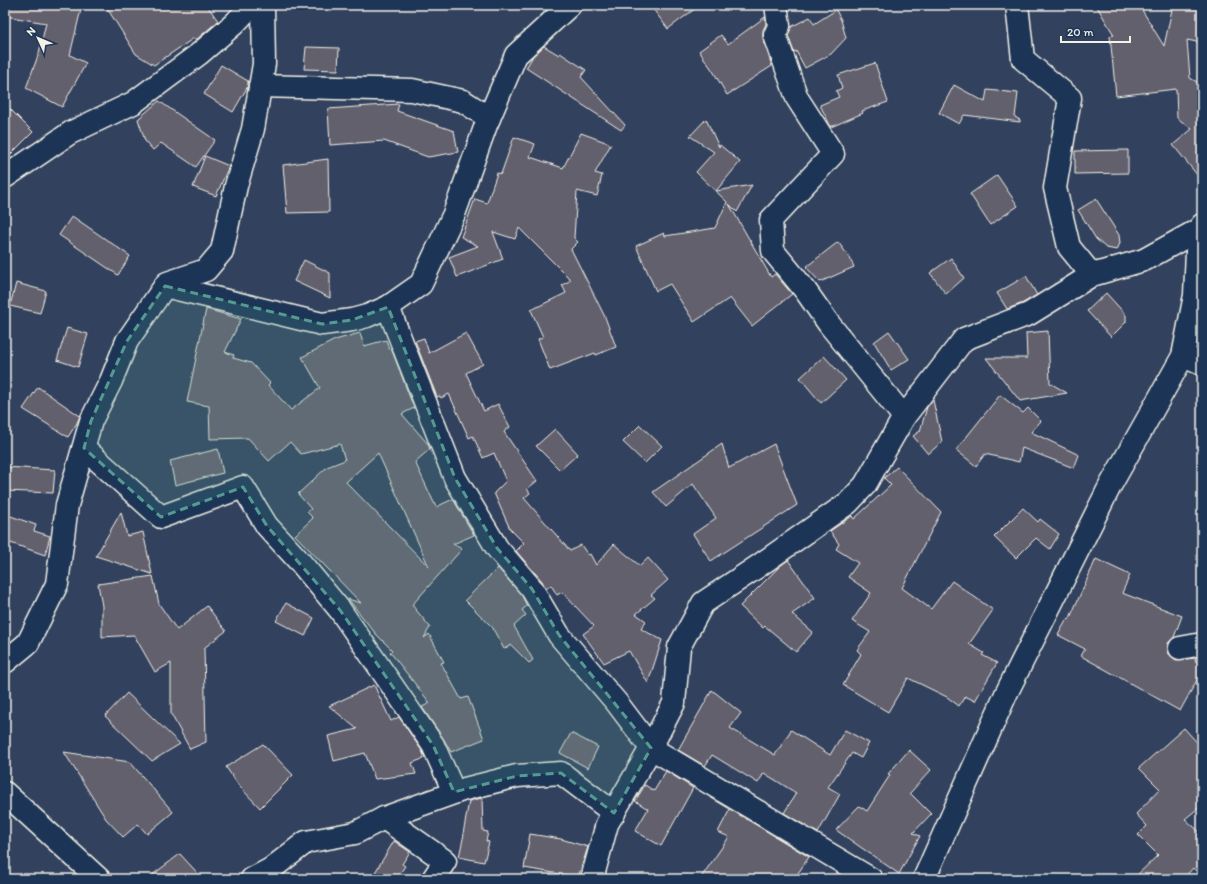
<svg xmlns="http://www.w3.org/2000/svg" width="1207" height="884" font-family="Itim,sans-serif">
	<rect width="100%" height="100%" fill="#32425e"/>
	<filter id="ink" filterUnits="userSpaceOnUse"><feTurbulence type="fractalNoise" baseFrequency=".025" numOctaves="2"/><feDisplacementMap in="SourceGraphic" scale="8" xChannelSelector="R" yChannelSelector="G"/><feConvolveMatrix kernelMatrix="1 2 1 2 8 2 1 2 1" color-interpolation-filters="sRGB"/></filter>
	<g filter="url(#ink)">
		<g fill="#63606e" stroke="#f4f1e8" fill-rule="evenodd">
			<path d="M5,5H82L70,55L86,63L62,107L26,88L39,53L46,23L5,16Z"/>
			<path d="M105,5H207L218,21L196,40L194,38L154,65L136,54Z"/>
			<path d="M650,5H700L668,29Z"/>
			<path d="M1096,5H1139L1164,46L1173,5H1202V43L1187,40L1190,78L1202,85V181L1173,145L1192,129L1177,118L1176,89L1116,96L1110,36L1114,35Z"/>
			<path d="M836,10L841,20L846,38L831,54L805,68L796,51L794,52L788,36L791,27L810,17L814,24Z"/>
			<path d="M765,17L766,24L763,30V39L772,66L727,95L713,71L699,51L721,35L728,44Z"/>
			<path d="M544,46L559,55L560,53L586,70L581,77L625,125L621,130L526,68L533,56Z"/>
			<path d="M306,47L339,48L338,70L304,69Z"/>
			<path d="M875,63L888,102L862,111L863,113L831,127L820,105L839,97L836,91L842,88L838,75Z"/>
			<path d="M221,65L248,81V86L233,112L204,94Z"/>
			<path d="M954,85L985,102L987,90L1018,93L1015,117L1020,120V122L964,115L959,124L939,113Z"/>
			<path d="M159,101L215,140L196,167L161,143L153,150L145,141L138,119Z"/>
			<path d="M5,104L33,132L5,160Z"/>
			<path d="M399,104L397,111L454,131L458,152L428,157L384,141L330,145L328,109Z"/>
			<path d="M706,119L719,147L720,145L740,162L716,191L752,185L737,212L729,204L771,277L775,274L792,294L752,326L730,298L694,322L670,284L656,291L636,246L664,233L665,236L715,228L727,202L696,172L714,152L690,136Z"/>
			<path d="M581,133L611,144L595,173L602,175L597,196L577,191L574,238L578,242L571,249L605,317L616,347L596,355L595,353L550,370L538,339L543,337L531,310L566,293L562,285L571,280L519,228L515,239L493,232L503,259L457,277L449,257L478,246L461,237L475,199L487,203L497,173L501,174L514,137L535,144L530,157L563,168Z"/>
			<path d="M1128,150V173L1075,174V151Z"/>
			<path d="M205,156L229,166L216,196L193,187Z"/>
			<path d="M328,159L329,212L287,213L283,165Z"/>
			<path d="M997,175L1018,206L990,225L970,194Z"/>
			<path d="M1096,199L1119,235L1120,243L1117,250L1106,248L1096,239L1078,210Z"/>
			<path d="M72,216L130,256L118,275L59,235Z"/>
			<path d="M838,242L850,258L854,267L820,282L806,267Z"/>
			<path d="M951,258L964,278L946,294L930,273Z"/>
			<path d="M304,260L330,273V298L294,281Z"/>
			<path d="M1026,276L1037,295L1023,303L1007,309L997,293Z"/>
			<path d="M16,283L46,291L40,313L10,306Z"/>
			<path d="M1106,293L1126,315V322L1111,337L1087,311Z"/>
			<path d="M206,309L241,319L225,352L234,355L233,358L251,363L270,383L268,385L291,410L320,388L302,357L335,340L360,333L364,346L386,340L389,349L391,348L414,408L402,414L428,444L430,449L415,462L436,507L453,499L474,535L453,544L462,549L412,605L430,627L424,638L429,634L444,662L441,663L461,699L468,697L484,739L451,752L443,738L422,707L430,703L390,652L392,650L376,634L348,599L361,603L295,535L313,518L307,512L311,509L298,494L327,467L345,460L340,444L301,454L290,442L269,461L248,438L210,439L209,406L187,402ZM378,453L429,567L346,482Z"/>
			<path d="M67,328L88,334L78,367L57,360Z"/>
			<path d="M889,331L909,359L891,370L874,342Z"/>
			<path d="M1048,331L1050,383L1067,393L1020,401L986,358H1027L1026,333Z"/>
			<path d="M466,333L483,364L466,373L484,411L498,404L510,427L504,432L537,481L527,489L530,493L524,498L570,551L581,545L588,555L590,554L596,565L614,544L640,566L648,558L668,580L651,595L655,598L636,614L646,621L641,629L662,640L648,683L629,651L604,663L583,634L594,626L562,592L557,595L551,585L546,589L542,581L516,551L519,548L520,549L519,548L524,543L510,529L494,493L506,481L494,453L483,458L473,436L469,438L449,394L441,398L440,396L437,397L415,341L424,338L429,353Z"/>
			<path d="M824,356L846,380L821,403L800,378Z"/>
			<path d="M38,387L80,416L77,423L68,437L23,409Z"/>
			<path d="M1000,395L1023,413L1028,408L1041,421L1031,432L1079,455L1074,468L1022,448L1019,462L985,454L976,466L956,450Z"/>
			<path d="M933,400L942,442L928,454L913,436L920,431L927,407Z"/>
			<path d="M640,425L662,446L645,463L623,442Z"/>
			<path d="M555,429L578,454L560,470L536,446Z"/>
			<path d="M722,444L729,468L774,444L797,505L711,561L693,534L716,518L693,484L666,507L653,492Z"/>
			<path d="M218,449L223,473L175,485L170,461Z"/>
			<path d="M5,467L55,470L53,493L5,491Z"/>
			<path d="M897,467L941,512L902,588L931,609L952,581L993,610L969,644L984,653L982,655L997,663L975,701L965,696L959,706L947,697L908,678L888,712L843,685L861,654L857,650L870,632L852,621L871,593L848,577L858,563L836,549L839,544L830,531L852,516L854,519L891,485L884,478Z"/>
			<path d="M1023,508L1038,522L1040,519L1059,534L1050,549L1036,538L1016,558L994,537Z"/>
			<path d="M121,512L127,536L143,532L152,574L96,556Z"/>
			<path d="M5,514L36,525L34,531L50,536L45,555L5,541Z"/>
			<path d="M1096,559L1130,575L1122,593L1182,616L1174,637L1168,643V653L1171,656L1176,660L1196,658L1195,661L1202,662V671L1180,711L1081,656L1085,649L1058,635L1067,619L1069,620Z"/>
			<path d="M788,560L815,598L792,614L813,632L796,652L765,626L763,628L740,606L780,566Z"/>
			<path d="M498,568L522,596L527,606L522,610L526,615L514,626L533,660L529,663L511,645L504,649L493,629H494L465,600Z"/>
			<path d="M153,576L159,604L177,630L207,606L226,631L204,648L206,742L190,749L171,714V663L155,672L134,635L102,637V606L98,584Z"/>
			<path d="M286,603L314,618L305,636L276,621Z"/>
			<path d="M374,685L391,721L399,717L422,751L425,758L412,763L416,774L375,779L365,753L334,761L328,736L357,729L329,706Z"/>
			<path d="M712,690L741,713L730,728L775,755L791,730L830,755L845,730L869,743L861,758L852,753L828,787L840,794L818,833L784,813L796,793L764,773L758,783L712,755L705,766L678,750Z"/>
			<path d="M127,693L180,744L152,761L105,716Z"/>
			<path d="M1184,728L1202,748V805L1185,819L1202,834V877L1193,868L1183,879H1133L1158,855L1138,835L1147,826L1136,814L1160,789L1139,768Z"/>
			<path d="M571,733L598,747L588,768L560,753Z"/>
			<path d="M263,744L293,775L260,808L239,786L226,767Z"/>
			<path d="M909,750L931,770L910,793L931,814L913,833L920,836L899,874L836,830L859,806L867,811L890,775L888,774Z"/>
			<path d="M64,752L130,762L173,812L147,834L138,824L123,837L106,819Z"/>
			<path d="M666,771L693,788L661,846L635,831L648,809L635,801L645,785L654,791Z"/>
			<path d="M482,798L483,831L488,832L486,841L489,842L484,862L459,857L464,834H463L469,801Z"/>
			<path d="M730,809L809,857L794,879H700L729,837L718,832Z"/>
			<path d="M530,834L561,839L588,847L578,877L524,868Z"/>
			<path d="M394,841L410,852L402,864L405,866L396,879H371Z"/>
			<path d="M180,854L203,879H147Z"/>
		</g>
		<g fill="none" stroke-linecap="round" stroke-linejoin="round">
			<defs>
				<g id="minor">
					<path d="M776,5L779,26L775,35L797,98L833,154L771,220L773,251L805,290L829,324L904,417"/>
					<path d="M1017,5L1023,59L1070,98L1055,188L1069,247L1092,275"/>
					<path d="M260,86L412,90L463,101L489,118"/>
					<path d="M5,177L70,133L133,103L199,54L234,24L252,5"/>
					<path d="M165,286L322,324L352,320L367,316L388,307L421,284L454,214L486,125L516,55L570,5"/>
					<path d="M388,307L455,478L497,548L532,589L559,635L617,703L651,748L871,879"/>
					<path d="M1183,356L1202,364"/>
					<path d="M84,448L161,517L243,487L267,526L300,562L340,610L433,745L454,792"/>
					<path d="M1180,648L1202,644"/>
					<path d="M5,662L28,643L57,584L67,505L91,421L111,381L127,341L167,283L206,270L222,251L236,186L253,129L264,64L263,5"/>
					<path d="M5,793L99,879"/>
					<path d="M384,818L445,861L433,879"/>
					<path d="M252,879L271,869L306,842L355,833L384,818L465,789L517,776L561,773L614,813"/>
					<path d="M592,879L607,824L647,755L674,703L679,647L703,603L757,567L848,503L865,485L904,417L964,339L1029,314L1092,275L1144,260L1198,230"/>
				</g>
				<path id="tertiary" d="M924,879L1006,694L1110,486L1183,356L1195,295L1198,230L1202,225"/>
			</defs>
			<use href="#minor" stroke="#f4f1e8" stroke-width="25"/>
			<use href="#tertiary" stroke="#f4f1e8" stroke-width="25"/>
			<use href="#minor" stroke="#1d3557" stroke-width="22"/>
			<use href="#tertiary" stroke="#1d3557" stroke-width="22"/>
		</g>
	</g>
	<path fill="#549b93" fill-opacity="0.2" stroke="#549b93" stroke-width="3" stroke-dasharray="8 5" stroke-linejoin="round" d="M165,286L322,324L352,320L388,307L455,478L497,548L532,589L559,635L651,748L614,813L561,773L517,776L454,792L433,745L340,610L267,526L243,487L161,517L84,448L91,421L127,341Z"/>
	<rect width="1207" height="884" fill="none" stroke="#1d3557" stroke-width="20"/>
	<rect x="10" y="10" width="1187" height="864" fill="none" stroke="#f4f1e8" stroke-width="1.5" filter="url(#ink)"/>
	<g transform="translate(38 38) rotate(314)" stroke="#1d3557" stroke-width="3" paint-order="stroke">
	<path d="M0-3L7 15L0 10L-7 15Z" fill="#f4f1e8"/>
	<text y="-6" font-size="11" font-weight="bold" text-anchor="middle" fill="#f4f1e8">N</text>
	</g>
	<path d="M1061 36v6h69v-6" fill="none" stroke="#f4f1e8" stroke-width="2"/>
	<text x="1067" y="36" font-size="12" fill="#f4f1e8" stroke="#1d3557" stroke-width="3" paint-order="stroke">20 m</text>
</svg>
